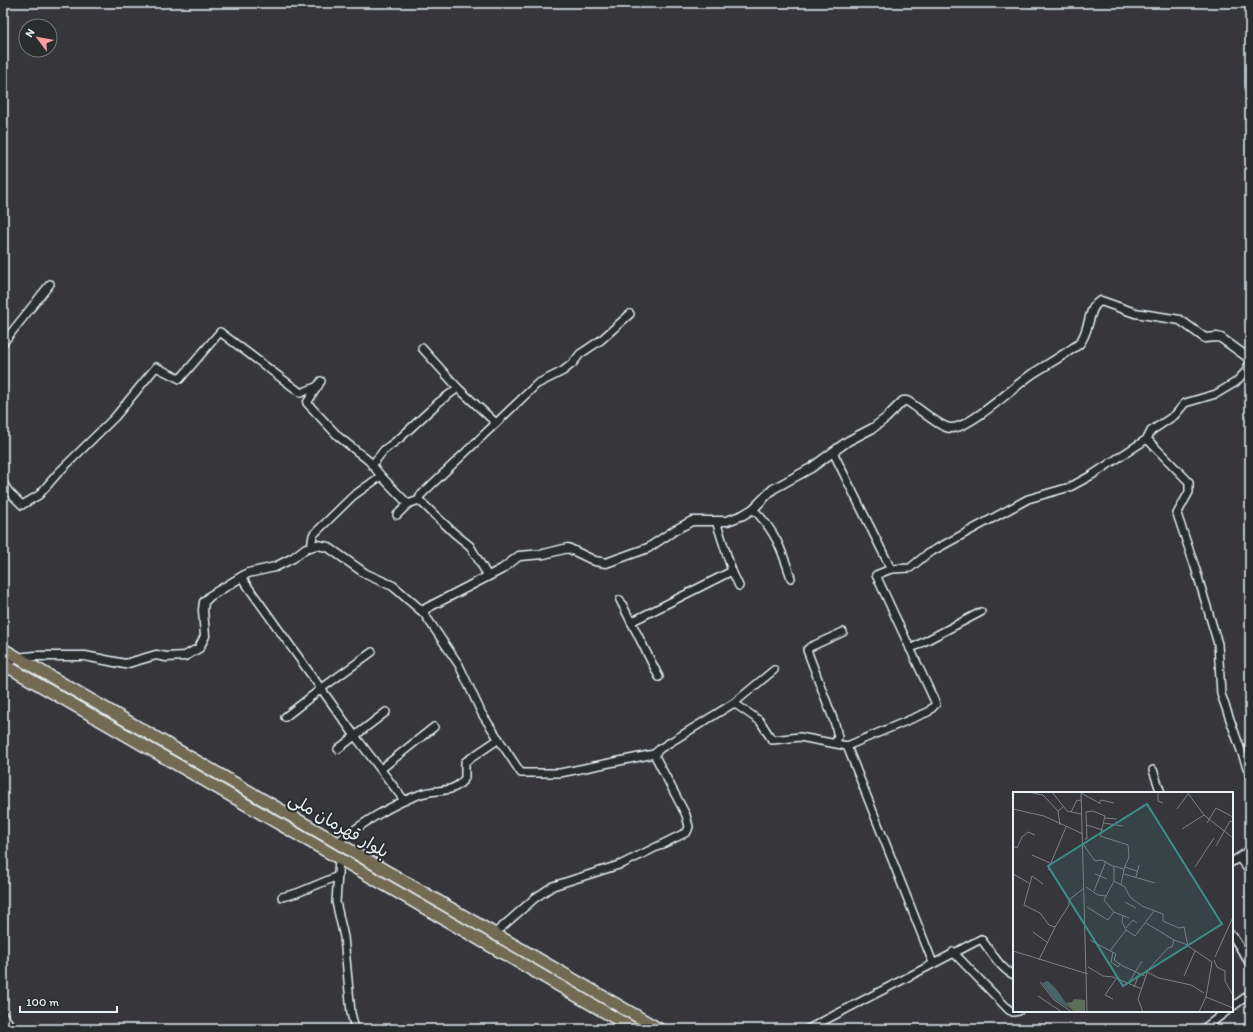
<svg xmlns="http://www.w3.org/2000/svg" width="1253" height="1032" font-family="Itim,'Playpen Sans Arabic',sans-serif">
	<rect width="100%" height="100%" fill="#37373b"/>
	<filter id="ink" filterUnits="userSpaceOnUse"><feTurbulence type="fractalNoise" baseFrequency=".025" numOctaves="2"/><feDisplacementMap in="SourceGraphic" scale="8" xChannelSelector="R" yChannelSelector="G"/><feConvolveMatrix kernelMatrix="1 2 1 2 8 2 1 2 1" color-interpolation-filters="sRGB"/></filter>
	<g filter="url(#ink)">
		<g fill="none" stroke-linecap="round" stroke-linejoin="round">
			<defs>
				<g id="minor">
					<path d="M3,343L50,284"/>
					<path d="M422,348L458,388L496,423"/>
					<path d="M1250,361L1246,371L1236,382L1216,394L1185,403L1175,415L1151,431L1147,439L1189,482V492L1177,514L1195,567L1218,644L1221,694L1250,776"/>
					<path d="M833,452L891,569"/>
					<path d="M372,465L384,450L400,438L439,402L458,388"/>
					<path d="M381,476L408,504L419,500L454,533L470,546L488,576"/>
					<path d="M3,483L9,492L22,505L39,495L58,473L115,417L156,367L180,379L220,332L301,393L318,386"/>
					<path d="M419,500L420,496L425,491L537,384L563,371L573,363L580,354L601,340L630,314"/>
					<path d="M753,509C775,530 782,550 791,578"/>
					<path d="M397,515L408,504"/>
					<path d="M716,521L732,571L739,586"/>
					<path d="M311,547L313,535L353,496L381,476L369,461L339,437L307,403L321,381"/>
					<path d="M241,577L355,736L404,800"/>
					<path d="M620,600L659,677"/>
					<path d="M423,612L459,665L482,714L521,773H560L654,754L661,748L734,703L774,670"/>
					<path d="M631,622L732,571"/>
					<path d="M910,649L981,612"/>
					<path d="M734,703L760,721L772,740L800,737L847,746L928,712L936,704L876,575L891,569L910,568L927,554L1028,499L1070,487L1092,475L1147,439"/>
					<path d="M285,717L322,688L372,652"/>
					<path d="M835,743L838,737L835,724L807,650L810,647L843,632"/>
					<path d="M847,746L933,963"/>
					<path d="M338,749L386,712"/>
					<path d="M381,769L434,727"/>
					<path d="M1153,770L1161,793"/>
					<path d="M336,843C363,823 390,805 421,794C438,788 453,795 465,778V762L499,739"/>
					<path d="M1239,858L1250,872"/>
					<path d="M339,859L336,902L344,937L351,1013L355,1029"/>
					<path d="M1232,862L1250,850"/>
					<path d="M282,897L297,893L338,876"/>
					<path d="M494,934L535,898L553,886L622,864L687,832L689,827L686,815L654,754"/>
					<path d="M1232,935L1250,964"/>
					<path d="M953,952L1009,1010L1013,1012L1019,1011"/>
					<path d="M1232,1007L1250,994"/>
					<path d="M3,1015L13,1029"/>
					<path d="M808,1029L981,939C990,950 1001,970 1014,975"/>
					<path d="M1203,1029L1227,1011"/>
				</g>
				<path id="tertiary" d="M3,664L17,658L35,656H85L125,664L156,655L166,657L185,656L199,648L205,636L203,610L204,602L210,596L248,573L275,567L293,558L306,548L317,545L328,547L366,574L393,586L423,612L427,608L502,569L519,556L544,554L568,548L595,561L606,563L648,548L675,530L692,521H727L743,515L753,509L773,489L811,468L848,441L873,428L886,418L903,401H907C918,407 940,428 951,428C969,429 1016,385 1032,374C1048,364 1064,355 1079,344C1091,331 1087,306 1101,301L1135,313L1180,320L1205,338L1217,337L1221,338L1250,359"/>
				<g id="trunk">
					<path d="M3,649L659,1029"/>
					<path d="M3,664L634,1029"/>
				</g>
			</defs>
			<use href="#minor" stroke="#e8f1f8" stroke-width="10"/>
			<use href="#tertiary" stroke="#e8f1f8" stroke-width="11"/>
			<use href="#trunk" stroke="#e8f1f8" stroke-width="14"/>
			<use href="#minor" stroke="#2a2d2e" stroke-width="7"/>
			<use href="#tertiary" stroke="#2a2d2e" stroke-width="8"/>
			<use href="#trunk" stroke="#736b52" stroke-width="11"/>
		</g>
	</g>
	<g text-anchor="middle" stroke-width="4" stroke-linejoin="round" paint-order="stroke">
		<g font-size="17" fill="#e8f1f8" stroke="#2a2d2e">
			<text transform="translate(339 825) rotate(30)" y="6">بلوار قهرمان ملی</text>
		</g>
	</g>
	<g transform="translate(1013 792)">
		<rect width="220" height="220" fill="#37373b"/>
		<path d="M61,207L72,208V220H61L53,211L59,210Z" fill="#5b6e58"/>
		<path d="M35,189L44,198L57,217L41,207L29,191Z" fill="#48656c"/>
		<path fill="none" stroke="#7e8187" stroke-width="1" d="M15,0L30,3L45,19M39,0L54,19L68,22M68,0L74,220M145,0V9L150,11M174,0L191,23L220,46M68,1L88,12M86,11L88,8L101,11M0,17L31,24L70,42M164,17L175,2M58,20L64,8L68,9M73,20L80,19L92,24L87,44L115,53L116,65M92,26L104,27M91,31L110,34M194,31L203,16L220,25M47,33L45,19L50,15M73,33L90,38M169,37L191,23M72,47H74L73,20M70,52L82,69L89,68L101,75V89L112,95L117,105L129,114L150,122V129L166,136L171,135L175,154L199,170L193,205L220,216M0,54L4,56L9,45L15,40L22,43M203,54L217,29L220,30M19,63L37,71M101,74L111,77L116,65M112,75L124,79M182,75L201,46M35,78L53,35M0,82L16,91M82,82L94,87M111,82L142,91M123,85L126,73M101,89L91,108L101,120L116,126M30,92L19,84L11,113L27,121L36,133L42,135M108,93L111,77M73,95L85,103L93,104M81,99L93,69M112,110L123,116M74,115L95,128L101,120M110,124L109,130L113,138L122,144L141,119M133,131L161,148M113,136L120,128L124,131M20,140L35,151M77,148L103,162L101,168L110,174L132,184M0,159L75,182M97,159L113,138M100,160L98,170L105,175L107,172M202,165L220,125M26,168L42,135L56,113V108L71,96M201,168L204,175L212,179V189L220,203M75,175L90,184L100,185L129,197M134,180L146,186L178,193L191,201M171,184L182,159M27,190L41,208L59,220M115,192L129,169M121,195L126,182M25,204L49,220M100,207L92,203L103,187M130,220L125,207L135,178L155,156L159,155L161,148L175,153M186,220L193,205"/>
		<path fill="#3a8f8a" fill-opacity="0.15" stroke="#3a8f8a" stroke-width="2" d="M134,12L209,132L110,194L35,74Z"/>
		<rect width="220" height="220" fill="none" stroke="#e8f1f8" stroke-width="2"/>
	</g>
	<rect width="1253" height="1032" fill="none" stroke="#2a2d2e" stroke-width="16"/>
	<rect x="8" y="8" width="1237" height="1016" fill="none" stroke="#e8f1f8" stroke-width="1.5" filter="url(#ink)"/>
	<g transform="translate(38 38) rotate(302)"><circle r="19" fill="#2a2d2e" stroke="#767b7f"/>
	<path d="M0-3L7 15L0 10L-7 15Z" fill="#ff9aa2"/>
	<text y="-6" font-size="11" font-weight="bold" text-anchor="middle" fill="#e8f1f8">N</text>
	</g>
	<path d="M20 1006v6h97v-6" fill="none" stroke="#e8f1f8" stroke-width="2"/>
	<text x="26" y="1006" font-size="12" fill="#e8f1f8" stroke="#2a2d2e" stroke-width="3" paint-order="stroke">100 m</text>
</svg>
